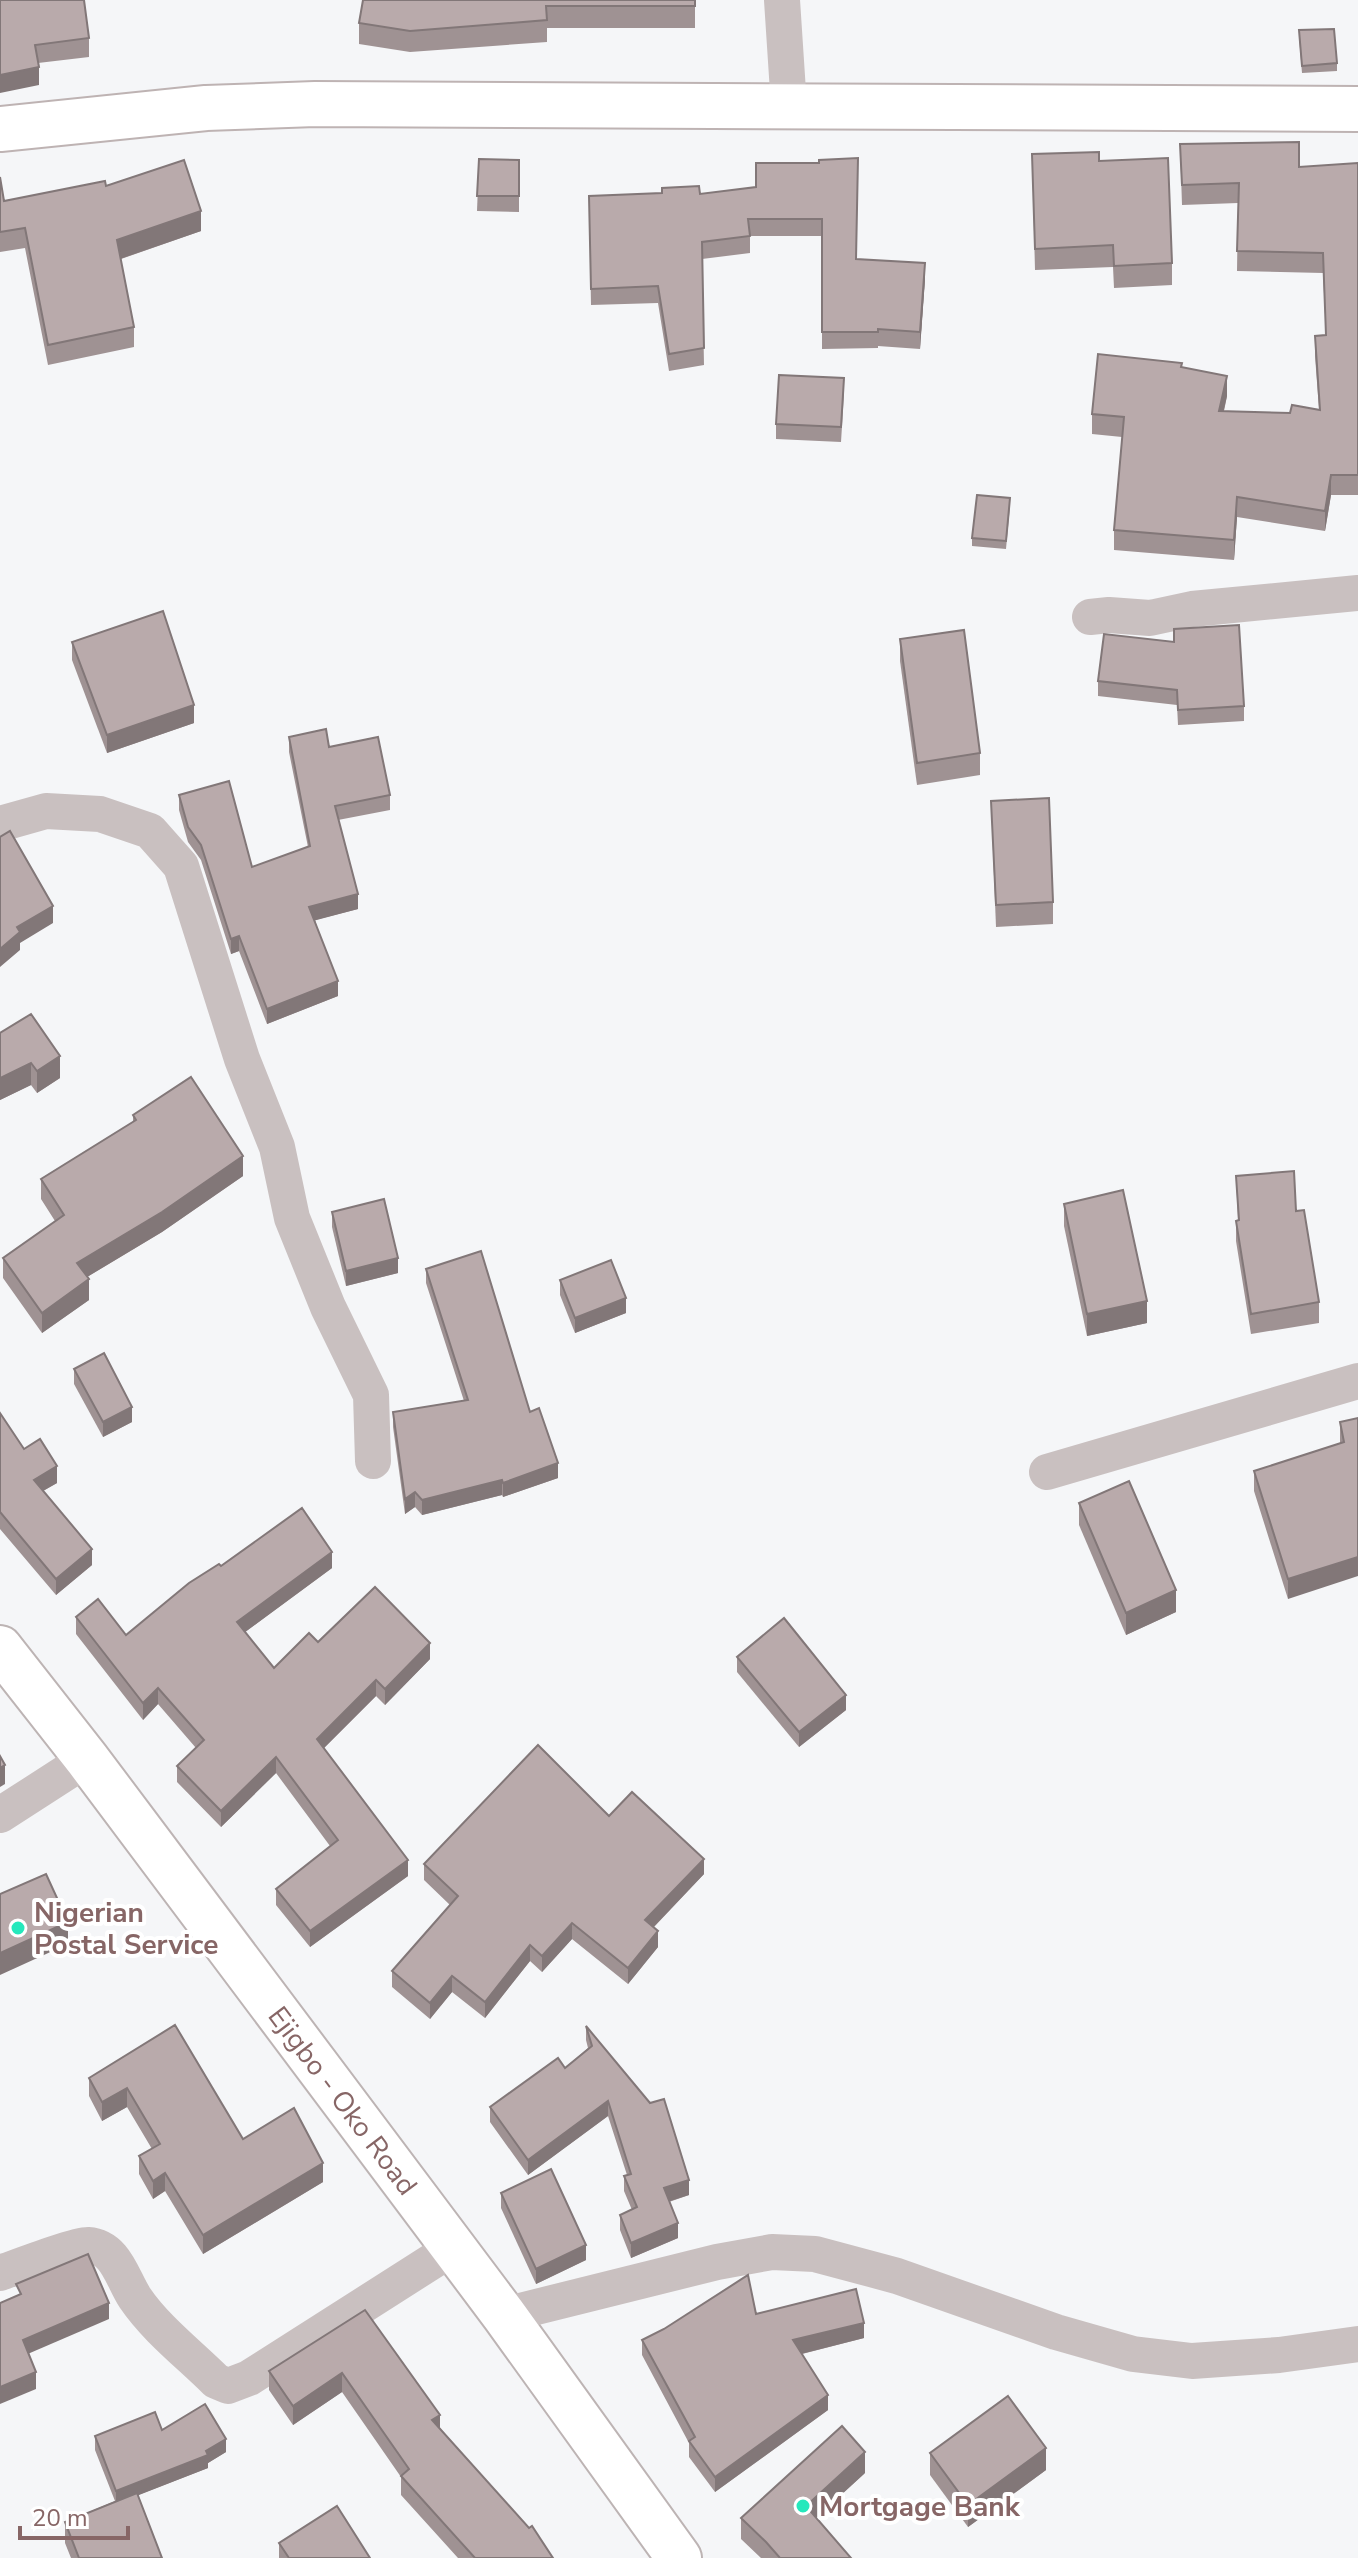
<svg xmlns="http://www.w3.org/2000/svg" width="1358" height="2558" font-family="'Nunito Sans',sans-serif">
	<rect width="100%" height="100%" fill="#f5f6f8"/>
	<g fill="none" stroke-linecap="round" stroke-linejoin="round">
		<defs>
			<path id="secondary" d="M0,129L206,108L315,104L1358,109"/>
			<g id="primary">
				<path id="s1" d="M0,1648L87,1759L504,2315L679,2558"/>
			</g>
		</defs>
		<use href="#secondary" stroke="#beb3b3" stroke-width="48"/>
		<use href="#primary" stroke="#bdb4b4" stroke-width="48"/>
		<g stroke="#c9c0c0" stroke-width="36">
			<path d="M782,0L789,107"/>
			<path d="M1090,617L1109,615L1150,618L1192,609L1358,593"/>
			<path d="M0,824L46,811L100,814L150,831L181,866L242,1059L277,1147L292,1218L328,1307L371,1395L373,1461"/>
			<path d="M1047,1472L1358,1381"/>
			<path d="M0,1815L87,1759"/>
			<path d="M0,2273C17,2267 74,2245 88,2245C116,2247 122,2278 135,2298C156,2329 190,2355 216,2381L228,2386L249,2378L453,2248"/>
			<path d="M504,2315L717,2262L772,2252L815,2254L897,2276L1056,2332L1133,2354L1192,2361L1279,2355L1358,2344"/>
		</g>
		<use href="#secondary" stroke="#fff" stroke-width="44"/>
		<use href="#primary" stroke="#fff" stroke-width="44"/>
	</g>
	<g fill="#9f9293">
		<path d="M0,0L89,38V57L38,63L39,85Z"/>
		<path d="M363,0H695V28H547V42L410,52L359,44V23Z"/>
		<path d="M1299,37L1337,63V71L1302,73Z"/>
		<path d="M1180,144L1299,167L1358,163V495H1331L1325,531L1237,517L1234,560L1114,550V530L1122,437L1092,434V414L1182,367L1227,396L1224,411L1290,413L1319,409L1315,356V336L1326,335L1323,273L1237,271L1238,203L1182,205Z"/>
		<path d="M1032,154L1099,161L1172,263V285L1114,288L1113,267L1035,270Z"/>
		<path d="M479,159L519,160V212L477,211Z"/>
		<path d="M819,163L856,259L925,279L920,349L878,346V348L822,349V236H750V253L702,259L704,365L669,371L658,303L591,305L589,196L700,194L756,187Z"/>
		<path d="M0,177L4,201L106,186L201,231L121,259L134,327V347L48,365L25,248L0,252Z"/>
		<path d="M844,393L841,442L776,439V424Z"/>
		<path d="M1010,506L1006,549L972,546V538Z"/>
		<path d="M1174,629L1244,706V721L1178,725L1177,705L1098,696V681L1174,642Z"/>
		<path d="M900,639L980,753V775L917,785L900,661Z"/>
		<path d="M72,642L194,723L107,753L72,660Z"/>
		<path d="M289,737L329,747L390,795V810L338,820L358,909L315,920L338,996L267,1024L239,951L231,954L201,860L188,842L179,810V795L252,867L308,847L289,752Z"/>
		<path d="M991,801L1053,902V924L996,927Z"/>
		<path d="M0,1033L60,1078L37,1093L31,1085L0,1100Z"/>
		<path d="M133,1115L243,1176L162,1232L87,1277L89,1300L42,1333L3,1278V1258L55,1221L41,1199V1179L133,1122Z"/>
		<path d="M1236,1176L1296,1211L1319,1302V1323L1251,1334L1236,1241V1221H1238Z"/>
		<path d="M1064,1204L1147,1323L1087,1336L1064,1226Z"/>
		<path d="M332,1212L398,1273L346,1286L332,1227Z"/>
		<path d="M426,1269L530,1412L558,1478L503,1497L502,1495L422,1515L415,1507L405,1514L393,1427V1412L464,1401L426,1283Z"/>
		<path d="M560,1280L626,1313L575,1333L560,1295Z"/>
		<path d="M74,1369L132,1422L103,1437L74,1384Z"/>
		<path d="M0,1413L24,1449L57,1483L43,1491L92,1565L56,1595L0,1529Z"/>
		<path d="M1358,1418L1288,1599L1254,1491V1471L1340,1443V1422Z"/>
		<path d="M1079,1503L1176,1612L1126,1635L1079,1525Z"/>
		<path d="M221,1566L332,1568L245,1632L274,1668L318,1642L430,1659L385,1705L376,1696L324,1748L408,1876L310,1947L276,1905V1889L330,1846L276,1773L221,1827L177,1782V1766L196,1748L158,1704L143,1720L76,1634V1617L126,1635Z"/>
		<path d="M737,1657L846,1710L799,1747L737,1672Z"/>
		<path d="M609,1816L704,1874L654,1927L658,1947L628,1984L572,1939L542,1972L530,1961L485,2018L452,1992L430,2019L392,1987V1971L450,1905L424,1880V1864Z"/>
		<path d="M175,2025L243,2139L323,2182L203,2254L165,2191L153,2199L139,2174V2156L152,2149L127,2107L102,2121L89,2096V2078Z"/>
		<path d="M586,2026L689,2195L669,2202L678,2238L631,2258L620,2230V2215L632,2210L624,2191V2176L627,2175L608,2116L528,2175L490,2122V2107L565,2068L588,2048L586,2040Z"/>
		<path d="M501,2193L586,2260L536,2284L501,2208Z"/>
		<path d="M365,2310L440,2428L553,2558H458L401,2495V2477L342,2392L293,2425L269,2390V2371Z"/>
		<path d="M756,2314L864,2338L802,2354L828,2410L715,2492L689,2457V2443L642,2355V2340Z"/>
		<path d="M162,2430L226,2452L208,2463V2468L138,2495L162,2558H71L65,2543V2522L115,2501L95,2450V2436Z"/>
		<path d="M930,2453L1046,2470L968,2527L930,2475Z"/>
		<path d="M865,2473L816,2518L851,2558H761L741,2539V2518Z"/>
		<path d="M279,2543L370,2558H279Z"/>
	</g>
	<g fill="#827778">
		<path d="M39,67V85L0,93V75Z"/>
		<path d="M201,211V231L117,260V240Z"/>
		<path d="M925,263V279L920,349V332Z"/>
		<path d="M1227,376V396L1219,431V411Z"/>
		<path d="M1331,475V495L1325,531V511Z"/>
		<path d="M1237,497V517L1234,560V540Z"/>
		<path d="M194,705V723L107,753V735Z"/>
		<path d="M358,894V909L309,922V907Z"/>
		<path d="M53,906V923L20,943V950L0,967V949L17,927Z"/>
		<path d="M239,936V951L231,954V939Z"/>
		<path d="M338,981V996L267,1024V1009Z"/>
		<path d="M60,1056V1078L37,1093V1071Z"/>
		<path d="M31,1063V1085L0,1100V1078Z"/>
		<path d="M243,1156V1176L162,1232L77,1283V1263Z"/>
		<path d="M398,1258V1273L346,1286V1271Z"/>
		<path d="M89,1279V1300L42,1333V1313Z"/>
		<path d="M626,1298V1313L575,1333V1318Z"/>
		<path d="M1147,1301V1323L1087,1336V1314Z"/>
		<path d="M132,1407V1422L103,1437V1422Z"/>
		<path d="M558,1463V1478L503,1497V1483Z"/>
		<path d="M57,1466V1483L34,1496V1480Z"/>
		<path d="M502,1480V1495L422,1515V1500Z"/>
		<path d="M415,1492V1507L405,1514V1499Z"/>
		<path d="M92,1549V1565L56,1595V1579Z"/>
		<path d="M332,1552V1568L237,1638V1622Z"/>
		<path d="M1358,1557V1576L1288,1599V1579Z"/>
		<path d="M1176,1590V1612L1126,1635V1613Z"/>
		<path d="M430,1643V1659L385,1705V1689Z"/>
		<path d="M376,1680V1696L317,1755V1739Z"/>
		<path d="M158,1688V1704L143,1720V1703Z"/>
		<path d="M846,1695V1710L799,1747V1732Z"/>
		<path d="M276,1757V1773L221,1827V1811Z"/>
		<path d="M5,1765V1784L0,1787V1768Z"/>
		<path d="M704,1859V1874L645,1936V1920Z"/>
		<path d="M408,1860V1876L310,1947V1931Z"/>
		<path d="M68,1922V1944L0,1975V1953Z"/>
		<path d="M572,1923V1939L542,1972V1956Z"/>
		<path d="M658,1931V1947L628,1984V1968Z"/>
		<path d="M530,1945V1961L485,2018V2002Z"/>
		<path d="M452,1976V1992L430,2019V2003Z"/>
		<path d="M127,2088V2107L102,2121V2102Z"/>
		<path d="M608,2101V2116L528,2175V2160Z"/>
		<path d="M323,2163V2182L203,2254V2235Z"/>
		<path d="M165,2173V2191L153,2199V2181Z"/>
		<path d="M689,2180V2195L664,2203V2188Z"/>
		<path d="M678,2223V2238L631,2258V2243Z"/>
		<path d="M586,2245V2260L536,2284V2269Z"/>
		<path d="M109,2303V2319L23,2356V2340Z"/>
		<path d="M864,2323V2338L793,2356V2340Z"/>
		<path d="M36,2372V2389L0,2404V2387Z"/>
		<path d="M342,2373V2392L293,2425V2406Z"/>
		<path d="M828,2395V2410L715,2492V2477Z"/>
		<path d="M440,2415V2434L432,2420Z"/>
		<path d="M226,2439V2452L208,2463V2468L116,2504V2491L206,2451Z"/>
		<path d="M1046,2448V2470L968,2527V2505Z"/>
		<path d="M865,2452V2473L806,2527V2506Z"/>
	</g>
	<g fill="#b9aaab" stroke="#827778" stroke-width="2">
		<path d="M0,0H84L89,38L35,45L39,67L0,75Z"/>
		<path d="M363,0H695V6H546L547,20L410,31L359,23Z"/>
		<path d="M1334,29L1337,63L1302,66L1299,30Z"/>
		<path d="M1299,142V167L1358,163V475H1331L1325,511L1237,497L1234,540L1114,530L1124,417L1092,414L1098,354L1182,363L1181,367L1227,376L1219,411L1290,413L1292,405L1320,410L1315,336L1326,335L1323,253L1237,251L1239,183L1182,185L1180,144Z"/>
		<path d="M1099,152V161L1168,158L1172,263L1114,266L1113,245L1035,249L1032,154Z"/>
		<path d="M858,158L856,259L925,263L920,332L878,329V332H822V219H748L750,236L702,242L704,348L669,354L658,286L591,289L589,196L662,193V188L699,186L700,194L756,187V163H819V160Z"/>
		<path d="M479,159L519,160V196H477Z"/>
		<path d="M184,160L201,211L117,240L134,327L48,345L25,228L0,232V177L4,201L105,181L106,186Z"/>
		<path d="M779,375L844,378L841,427L776,424Z"/>
		<path d="M977,495L1010,498L1006,541L972,538Z"/>
		<path d="M163,611L194,705L107,735L72,642Z"/>
		<path d="M1239,625L1244,706L1178,710L1177,690L1098,681L1104,634L1174,642V629Z"/>
		<path d="M964,630L980,753L917,763L900,639Z"/>
		<path d="M326,729L329,747L378,737L390,795L335,806L358,894L309,907L338,981L267,1009L239,936L231,939L201,845L188,827L179,795L229,781L252,867L310,846L289,737Z"/>
		<path d="M1049,798L1053,902L996,905L991,801Z"/>
		<path d="M10,831L53,906L17,927L20,932L0,949V837Z"/>
		<path d="M31,1014L60,1056L37,1071L31,1063L0,1078V1033Z"/>
		<path d="M191,1077L243,1156L162,1212L77,1263L89,1279L42,1313L3,1258L64,1215L41,1179L136,1120L133,1115Z"/>
		<path d="M1294,1171L1296,1211L1304,1210L1319,1302L1251,1314L1236,1221L1239,1220L1236,1176Z"/>
		<path d="M1123,1190L1147,1301L1087,1314L1064,1204Z"/>
		<path d="M384,1199L398,1258L346,1271L332,1212Z"/>
		<path d="M481,1251L530,1412L539,1408L558,1463L503,1483L502,1480L422,1500L415,1492L405,1499L393,1412L468,1400L426,1269Z"/>
		<path d="M611,1260L626,1298L575,1318L560,1280Z"/>
		<path d="M104,1353L132,1407L103,1422L74,1369Z"/>
		<path d="M0,1413L24,1449L40,1439L57,1466L34,1480L92,1549L56,1579L0,1512Z"/>
		<path d="M1358,1418V1557L1288,1579L1254,1471L1344,1442L1340,1422Z"/>
		<path d="M1129,1481L1176,1590L1126,1613L1079,1503Z"/>
		<path d="M302,1508L332,1552L237,1622L274,1668L309,1633L318,1642L375,1587L430,1643L385,1689L376,1680L317,1739L408,1860L310,1931L276,1889L338,1840L276,1757L221,1811L177,1766L204,1740L158,1688L143,1703L76,1617L98,1599L126,1635L189,1583L219,1564L221,1566Z"/>
		<path d="M784,1618L846,1695L799,1732L737,1657Z"/>
		<path d="M538,1745L609,1816L632,1792L704,1859L645,1920L658,1931L628,1968L572,1923L542,1956L530,1945L485,2002L452,1976L430,2003L392,1971L458,1896L424,1864Z"/>
		<path d="M0,1756L5,1765L0,1768Z"/>
		<path d="M46,1874L68,1922L0,1953V1894Z"/>
		<path d="M175,2025L243,2139L294,2108L323,2163L203,2235L165,2173L153,2181L139,2156L160,2144L127,2088L102,2102L89,2078Z"/>
		<path d="M586,2026L650,2103L664,2099L689,2180L664,2188L678,2223L631,2243L620,2215L637,2207L624,2176L631,2174L608,2101L528,2160L490,2107L558,2058L565,2068L592,2046Z"/>
		<path d="M551,2169L586,2245L536,2269L501,2193Z"/>
		<path d="M88,2254L109,2303L23,2340L36,2372L0,2387V2303L21,2294L16,2284Z"/>
		<path d="M748,2275L756,2314L856,2289L864,2323L793,2340L828,2395L715,2477L689,2441L695,2437L642,2340L664,2329Z"/>
		<path d="M365,2310L440,2415L432,2420L529,2528L532,2526L553,2558H475L401,2476L409,2469L342,2373L293,2406L269,2371Z"/>
		<path d="M1008,2396L1046,2448L968,2505L930,2453Z"/>
		<path d="M205,2404L226,2439L206,2451L208,2455L116,2491L95,2436L155,2412L162,2430Z"/>
		<path d="M842,2426L865,2452L806,2506L851,2558H780L766,2542L741,2518Z"/>
		<path d="M137,2493L162,2558H79L65,2522Z"/>
		<path d="M337,2506L370,2558H289L279,2543Z"/>
	</g>
	<g fill="#25e8bc" stroke="#fff" stroke-width="3">
		<circle cx="18" cy="1928" r="8"/>
		<circle cx="803" cy="2506" r="8"/>
	</g>
	<g text-anchor="middle" stroke-width="8" stroke-linejoin="round" paint-order="stroke">
		<g font-size="28" font-weight="bold" fill="#876666" stroke="#fff" text-anchor="start">
			<text x="34" y="1922">Nigerian<tspan x="34" dy="32">Postal Service</tspan></text>
			<text x="819" y="2516">Mortgage Bank</text>
		</g>
		<g font-size="28" fill="#876666" stroke="#fff">
			<text dy="10" stroke="none"><textPath href="#s1" startOffset="568">Ejigbo - Oko Road</textPath></text>
		</g>
	</g>
	<path d="M20 2526v12h108v-12" fill="none" stroke="#876666" stroke-width="4"/>
	<text x="32" y="2526" font-size="24" fill="#876666" stroke="#ffffff" stroke-width="6" paint-order="stroke">20 m</text>
</svg>
